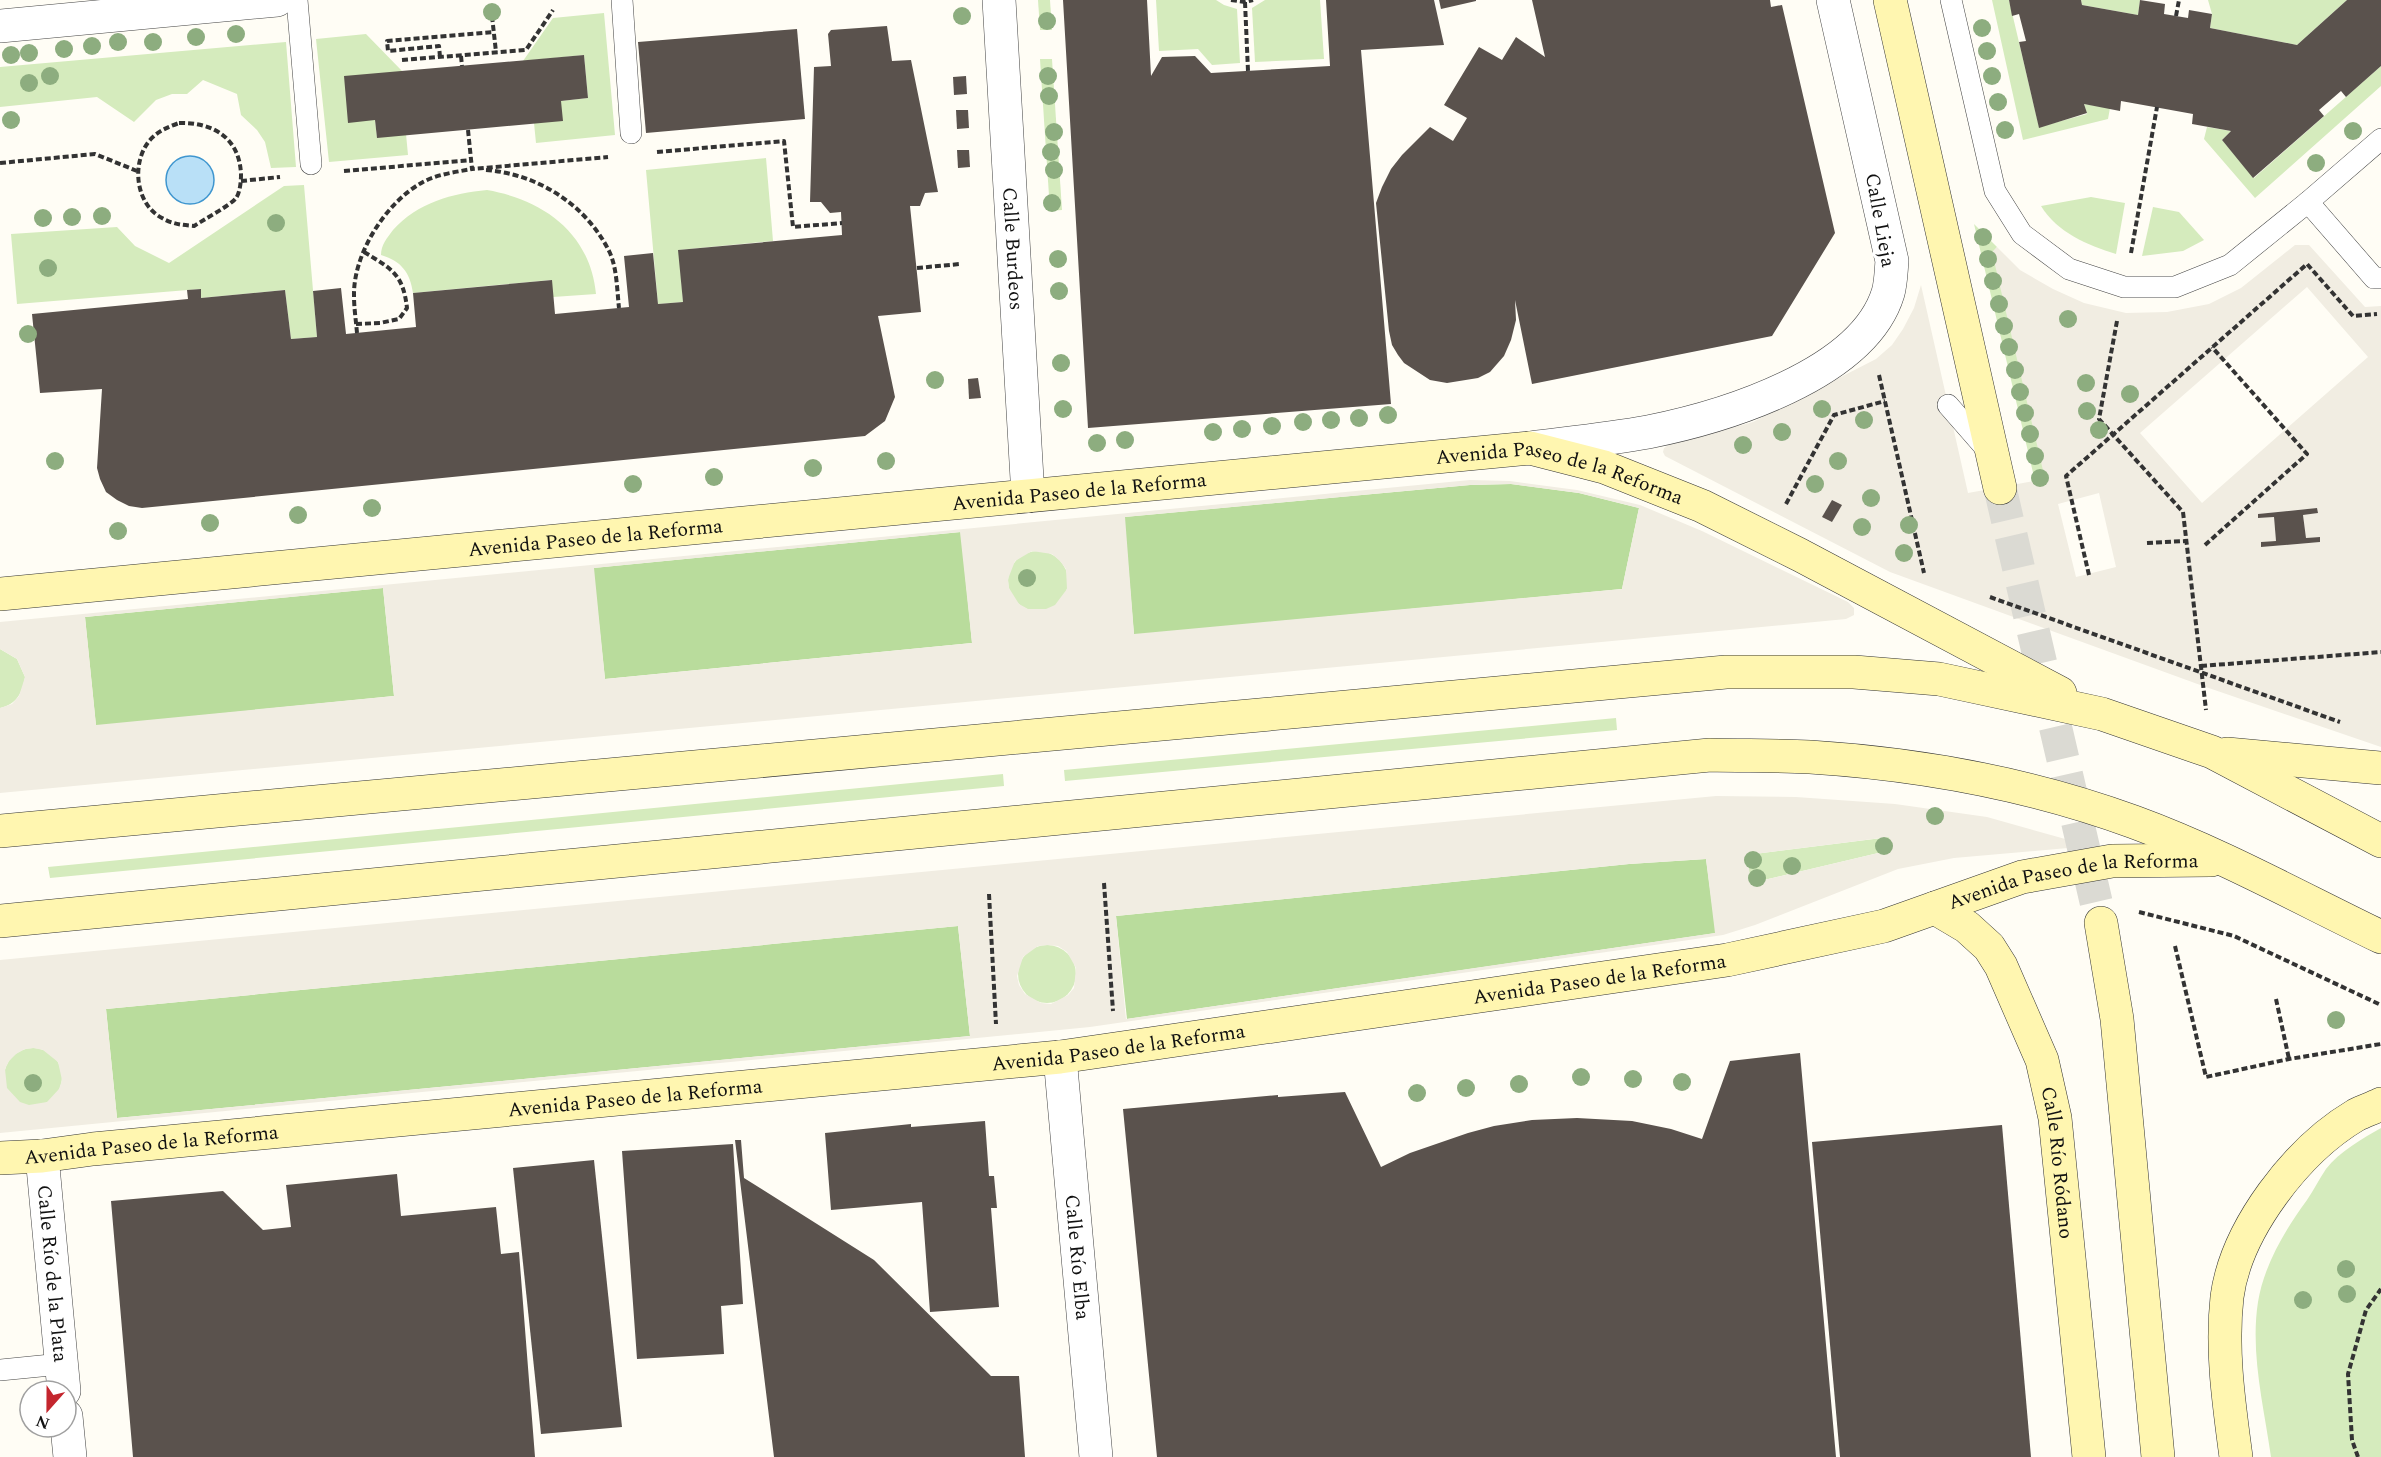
<svg xmlns="http://www.w3.org/2000/svg" width="2381" height="1457" font-family="Spectral,serif">
	<rect width="100%" height="100%" fill="#fffdf5"/>
	<g fill="#d5ebbd">
		<path d="M1038,0H1050L1052,30H1040Z"/>
		<path d="M1156,0H1216L1224,5L1237,9L1240,63L1212,65L1198,49L1159,51Z"/>
		<path d="M1265,0H1320L1324,59L1255,62L1252,8Z"/>
		<path d="M1992,0H2009L2039,127L2087,114L2084,104L2110,108L2108,119L2023,140Z"/>
		<path d="M2081,0H2140L2138,15L2082,5Z"/>
		<path d="M2208,0H2347L2297,45L2210,28L2212,14Z"/>
		<path d="M604,13L615,135L536,143L534,123L561,101L588,98L584,55L523,61L553,18Z"/>
		<path d="M366,34L402,71L375,120L377,137L406,134L408,155L329,162L316,39Z"/>
		<path d="M286,42L296,167L271,168L265,142L257,130L241,115L237,94L203,80L187,94H172L156,100L134,122L97,97L0,107V67Z"/>
		<path d="M1040,59H1052L1062,210L1050,211Z"/>
		<path d="M2381,66V86L2255,198L2204,139L2207,127L2231,131L2222,140L2254,178Z"/>
		<path d="M766,158L773,241L679,250L683,302L658,304L646,170Z"/>
		<path d="M304,185L317,337L291,339L285,290L201,298L200,289L17,304L11,234L117,227L135,246L169,263L284,186Z"/>
		<path d="M487,190C544,200 590,233 596,294L553,297L551,280L413,293C410,272 401,261 381,255C381,245 387,238 393,230C417,203 453,193 487,190Z"/>
		<path d="M2091,197L2125,203L2116,254C2087,245 2058,233 2041,206Z"/>
		<path d="M2153,207L2179,212L2204,240L2183,251L2142,256Z"/>
		<path d="M1974,224L1997,247L1993,252L2046,479L2035,481Z"/>
		<circle cx="1038" cy="581" r="30"/>
		<path d="M0,649L17,659L25,677C22,693 17,704 0,708Z"/>
		<path d="M1616,718L1617,730L1065,781L1064,770Z"/>
		<path d="M1003,774L1004,786L50,878L48,867Z"/>
		<path d="M1890,837L1891,850L1751,883L1746,855Z"/>
		<circle cx="1047" cy="974" r="29"/>
		<circle cx="33" cy="1077" r="29"/>
		<path d="M2381,1128V1457H2271C2264,1407 2250,1353 2258,1302C2264,1265 2285,1230 2307,1200C2314,1190 2319,1179 2326,1169C2339,1152 2363,1138 2381,1128Z"/>
	</g>
	<g fill="#b9dc9c">
		<path d="M1511,484L1579,493L1639,508L1622,589L1134,635L1124,517L1470,485Z"/>
		<path d="M961,532L972,643L605,679L593,568Z"/>
		<path d="M383,588L394,696L96,726L85,617Z"/>
		<path d="M1706,859L1716,933L1127,1019L1116,916L1629,864Z"/>
		<path d="M958,926L970,1036L117,1118L106,1009Z"/>
	</g>
	<g fill="#f1ede2" fill-rule="evenodd">
		<path d="M2295,245H2309L2365,307L2381,306V747L2203,686L1890,572L1665,456L1663,452L1664,448L1669,445L1753,422L1876,359L1892,345L1903,329L1914,308L1921,285L1968,493L2045,479L1992,252L1997,247L2020,270L2053,289L2084,303L2126,313L2167,312L2209,304L2241,288ZM2307,287L2368,357L2202,503L2140,433ZM2099,493L2116,567L2076,577L2058,504ZM2316,508L2317,513L2303,515L2306,538L2319,537L2320,542L2261,547V542L2276,541L2274,517L2258,518V514Z"/>
		<path d="M1470,480L1510,481L1577,490L1640,505L1702,531L1848,602L1854,608V615L1846,619L0,793V708L12,704L19,696L25,677L17,659L0,649V622ZM1511,484L1579,493L1639,508L1622,589L1134,634L1125,517L1470,485ZM960,532L972,643L605,679L594,568ZM1032,551L1052,554L1060,561L1066,569L1067,589L1055,605L1046,609H1028L1019,604L1009,588L1008,579L1015,561ZM383,588L394,696L96,725L85,617Z"/>
		<path d="M1716,796L1796,797L1895,804L1987,817L2076,842L2079,847L1954,858L1898,869L1755,925L1723,935L1090,1027L0,1133V960ZM1889,837L1891,850L1751,883L1747,855ZM1706,859L1715,933L1126,1019L1116,916L1629,864ZM958,926L970,1036L117,1118L106,1009ZM1048,945L1058,946L1067,952L1076,968L1074,988L1068,995L1051,1004L1041,1003L1025,994L1019,985L1017,976L1023,957L1038,946ZM34,1048L43,1050L58,1062L62,1080L59,1089L47,1102L29,1105L20,1102L7,1088L5,1069L9,1061L16,1054L25,1049Z"/>
	</g>
	<circle fill="#b9e0f7" stroke="#3f96cf" stroke-width="1.5" cx="190" cy="180" r="24"/>
	<g fill="#5a524d">
		<path d="M1063,0H1147L1151,76L1162,57L1195,56L1211,73L1330,66L1326,0H1434L1444,45L1361,50L1391,404L1088,428Z"/>
		<path d="M1439,0H1476V1L1441,9Z"/>
		<path d="M1532,0H1770L1771,7L1782,5L1835,233L1772,336L1532,384L1515,300L1516,320L1511,340L1504,356L1490,372L1478,378L1447,383L1430,380L1404,363L1398,355L1392,345L1389,331L1376,203L1382,187L1391,169L1402,155L1430,127L1453,141L1467,118L1444,105L1479,47L1502,60L1516,37L1545,57Z"/>
		<path d="M2009,0H2081L2082,5L2138,15L2140,0L2165,4L2164,14L2188,18L2189,10L2212,14L2210,28L2297,45L2347,0H2381V66L2346,97L2341,91L2319,110L2324,116L2253,178L2222,140L2231,131L2192,124L2193,114L2121,101L2120,111L2084,104L2087,113L2039,128L2019,42L2026,41L2019,14L2012,16Z"/>
		<path d="M887,26L892,61L911,60L938,192L925,193L920,206H910L921,312L878,316L895,397L885,421L865,436L142,508L129,506L117,500L106,492L100,479L97,468L102,389L40,393L32,314L188,299L187,290L201,289V298L285,290L291,339L317,337L313,291L341,288L346,334L416,327L413,293L552,280L555,314L629,307L624,256L653,253L658,304L683,302L678,250L842,235L841,212L830,213L821,202H810L814,67L831,66L828,34L831,30Z"/>
		<path d="M797,29L805,119L646,133L638,42Z"/>
		<path d="M584,55L588,98L561,101L563,121L377,138L375,120L348,123L344,76Z"/>
		<path d="M966,76L967,94L954,95L953,77Z"/>
		<path d="M956,110H968L969,128L957,129Z"/>
		<path d="M957,150H969L970,167L958,168Z"/>
		<path d="M978,378L981,398L969,399L968,379Z"/>
		<path d="M1832,500L1842,505L1832,522L1822,517Z"/>
		<path d="M2317,508L2318,513L2303,515L2306,538L2320,537V542L2261,547V542L2276,541L2274,517L2258,518V514Z"/>
		<path d="M1800,1053L1836,1457H1157L1123,1109L1278,1095V1097L1345,1092L1381,1167L1410,1153L1468,1133L1494,1126L1532,1120L1577,1118L1632,1121L1671,1129L1702,1139L1730,1061Z"/>
		<path d="M985,1121L989,1176H994L997,1208H991L999,1307L930,1312L922,1202L831,1210L825,1133L911,1124V1127Z"/>
		<path d="M2002,1125L2031,1457H1840L1812,1142Z"/>
		<path d="M735,1140H741L744,1178L874,1260L991,1376H1019L1025,1457H774Z"/>
		<path d="M733,1144L743,1304L721,1306L724,1354L637,1359L622,1151Z"/>
		<path d="M594,1160L622,1427L541,1434L513,1168Z"/>
		<path d="M397,1174L401,1216L496,1207L501,1254L519,1252L535,1457H133L111,1201L223,1191L263,1230L291,1227L286,1185Z"/>
	</g>
	<g fill="none" stroke-linecap="round" stroke-linejoin="round">
		<path stroke="#dbdad3" stroke-width="33" stroke-dasharray="33 16" stroke-linecap="butt" d="M2000,488L2101,923"/>
		<defs>
			<g id="lane">
				<path d="M297,0L311,164"/>
				<path d="M622,0L631,133"/>
				<path d="M1951,0L1995,191L2022,234L2069,269L2124,287H2175L2230,265L2308,202L2381,139"/>
				<path d="M2308,202L2374,278H2381"/>
				<path d="M1948,405L1989,452"/>
				<path d="M0,1370L61,1364"/>
			</g>
			<g id="street">
				<path id="s1" d="M999,0L1028,496"/>
				<path d="M0,26L277,0"/>
				<path d="M1530,448C1569,443 1609,439 1648,432C1723,417 1863,375 1888,293C1891,283 1891,271 1892,261L1833,0"/>
				<path id="s2" d="M1060,1057L1096,1457"/>
				<path id="s3" d="M42,1156L64,1391"/>
				<path d="M66,1416L70,1457"/>
			</g>
			<g id="secondary">
				<path d="M1890,0L2000,488"/>
				<path id="s4" d="M0,594L1530,448L1604,467L1702,506L1800,555L2060,693"/>
				<path d="M2227,754L2381,768"/>
				<path d="M0,831L1726,672H1854L1939,679L2102,714L2212,752L2381,841"/>
				<path id="s5" d="M1935,908L1967,927L1989,947L2001,966L2042,1060L2055,1118L2089,1457"/>
				<path d="M0,921L1710,755C1743,756 1777,755 1810,757C1921,764 2030,784 2134,822C2219,853 2300,898 2381,937"/>
				<path d="M2101,923L2117,1019L2158,1457"/>
				<path id="s6" d="M0,1158L42,1156L93,1149L1060,1057L1727,960L1884,926L2022,877L2112,861L2211,860"/>
				<path d="M2236,1457C2229,1404 2221,1351 2227,1297C2236,1229 2297,1150 2356,1115C2364,1111 2373,1108 2381,1104"/>
			</g>
		</defs>
		<use href="#lane" stroke="#444" stroke-width="22"/>
		<use href="#street" stroke="#444" stroke-width="34"/>
		<use href="#secondary" stroke="#333" stroke-width="34"/>
		<g stroke="#333" stroke-width="4" stroke-dasharray="6 3" stroke-linecap="butt">
			<path d="M1231,0L1245,2L1253,0"/>
			<path d="M1245,2L1248,71"/>
			<path d="M492,16L496,52"/>
			<path d="M2176,16L2179,0"/>
			<path d="M461,56L462,66"/>
			<path d="M440,57L439,46L388,51L387,41L493,32"/>
			<path d="M402,60L526,50L553,10"/>
			<path d="M179,123C213,122 240,138 241,175C241,181 240,193 236,198C231,205 203,220 194,226C182,225 172,224 162,218C135,204 131,162 150,140C158,131 168,127 179,123Z"/>
			<path d="M468,130L472,169L608,157"/>
			<path d="M657,152L784,141L793,227L842,223"/>
			<path d="M0,163L95,154L137,171"/>
			<path d="M486,170C538,174 587,205 610,253C617,269 617,290 619,308"/>
			<path d="M344,171L472,160"/>
			<path d="M241,181L280,177"/>
			<path d="M2131,253L2157,107"/>
			<path d="M917,268L960,264"/>
			<path d="M2117,321L2099,419L2183,512L2206,710"/>
			<path d="M356,324L380,323L399,319L407,308C403,274 392,269 364,252"/>
			<path d="M357,333C356,321 354,308 354,296C353,254 386,202 423,182C438,174 456,172 472,169"/>
			<path d="M1879,375L1924,573"/>
			<path d="M1786,504L1834,415L1885,401"/>
			<path d="M2147,543L2186,541"/>
			<path d="M2205,545L2307,454L2212,347"/>
			<path d="M2089,575L2066,476L2307,264L2353,316L2377,314"/>
			<path d="M1990,597L2340,722"/>
			<path d="M2201,666L2381,652"/>
			<path d="M1104,883L1113,1011"/>
			<path d="M989,894L996,1024"/>
			<path d="M2139,912L2234,936L2381,1005"/>
			<path d="M2175,946L2206,1077L2289,1059L2381,1044"/>
			<path d="M2276,999L2289,1059"/>
			<path d="M2358,1457L2352,1440L2348,1374L2366,1310L2381,1289"/>
		</g>
		<use href="#lane" stroke="#fff" stroke-width="21"/>
		<use href="#street" stroke="#fff" stroke-width="33"/>
		<use href="#secondary" stroke="#fff6b0" stroke-width="33"/>
	</g>
	<g fill="#8dad7f">
		<circle cx="492" cy="12" r="9"/>
		<circle cx="962" cy="16" r="9"/>
		<circle cx="1047" cy="21" r="9"/>
		<circle cx="1982" cy="28" r="9"/>
		<circle cx="236" cy="34" r="9"/>
		<circle cx="196" cy="37" r="9"/>
		<circle cx="118" cy="42" r="9"/>
		<circle cx="153" cy="42" r="9"/>
		<circle cx="92" cy="46" r="9"/>
		<circle cx="64" cy="49" r="9"/>
		<circle cx="1987" cy="51" r="9"/>
		<circle cx="29" cy="53" r="9"/>
		<circle cx="11" cy="55" r="9"/>
		<circle cx="50" cy="76" r="9"/>
		<circle cx="1048" cy="76" r="9"/>
		<circle cx="1992" cy="76" r="9"/>
		<circle cx="29" cy="83" r="9"/>
		<circle cx="1049" cy="96" r="9"/>
		<circle cx="1998" cy="102" r="9"/>
		<circle cx="11" cy="120" r="9"/>
		<circle cx="2005" cy="130" r="9"/>
		<circle cx="2353" cy="131" r="9"/>
		<circle cx="1054" cy="132" r="9"/>
		<circle cx="1051" cy="152" r="9"/>
		<circle cx="2316" cy="163" r="9"/>
		<circle cx="1054" cy="170" r="9"/>
		<circle cx="1052" cy="203" r="9"/>
		<circle cx="102" cy="216" r="9"/>
		<circle cx="72" cy="217" r="9"/>
		<circle cx="43" cy="218" r="9"/>
		<circle cx="276" cy="223" r="9"/>
		<circle cx="1983" cy="237" r="9"/>
		<circle cx="1058" cy="259" r="9"/>
		<circle cx="1988" cy="259" r="9"/>
		<circle cx="48" cy="268" r="9"/>
		<circle cx="1993" cy="281" r="9"/>
		<circle cx="1059" cy="291" r="9"/>
		<circle cx="1999" cy="304" r="9"/>
		<circle cx="2068" cy="319" r="9"/>
		<circle cx="2004" cy="326" r="9"/>
		<circle cx="28" cy="334" r="9"/>
		<circle cx="2009" cy="347" r="9"/>
		<circle cx="1061" cy="363" r="9"/>
		<circle cx="2015" cy="370" r="9"/>
		<circle cx="935" cy="380" r="9"/>
		<circle cx="2086" cy="383" r="9"/>
		<circle cx="2020" cy="392" r="9"/>
		<circle cx="2130" cy="394" r="9"/>
		<circle cx="1063" cy="409" r="9"/>
		<circle cx="1822" cy="409" r="9"/>
		<circle cx="2087" cy="411" r="9"/>
		<circle cx="2025" cy="413" r="9"/>
		<circle cx="1388" cy="415" r="9"/>
		<circle cx="1359" cy="418" r="9"/>
		<circle cx="1331" cy="420" r="9"/>
		<circle cx="1864" cy="420" r="9"/>
		<circle cx="1303" cy="422" r="9"/>
		<circle cx="1272" cy="426" r="9"/>
		<circle cx="1242" cy="429" r="9"/>
		<circle cx="2099" cy="430" r="9"/>
		<circle cx="1213" cy="432" r="9"/>
		<circle cx="1782" cy="432" r="9"/>
		<circle cx="2030" cy="434" r="9"/>
		<circle cx="1125" cy="440" r="9"/>
		<circle cx="1097" cy="443" r="9"/>
		<circle cx="1743" cy="445" r="9"/>
		<circle cx="2035" cy="456" r="9"/>
		<circle cx="55" cy="461" r="9"/>
		<circle cx="886" cy="461" r="9"/>
		<circle cx="1838" cy="461" r="9"/>
		<circle cx="813" cy="468" r="9"/>
		<circle cx="714" cy="477" r="9"/>
		<circle cx="2040" cy="478" r="9"/>
		<circle cx="633" cy="484" r="9"/>
		<circle cx="1815" cy="484" r="9"/>
		<circle cx="1871" cy="498" r="9"/>
		<circle cx="372" cy="508" r="9"/>
		<circle cx="298" cy="515" r="9"/>
		<circle cx="210" cy="523" r="9"/>
		<circle cx="1909" cy="525" r="9"/>
		<circle cx="1862" cy="527" r="9"/>
		<circle cx="118" cy="531" r="9"/>
		<circle cx="1904" cy="553" r="9"/>
		<circle cx="1027" cy="578" r="9"/>
		<circle cx="1935" cy="816" r="9"/>
		<circle cx="1884" cy="846" r="9"/>
		<circle cx="1753" cy="860" r="9"/>
		<circle cx="1792" cy="866" r="9"/>
		<circle cx="1757" cy="878" r="9"/>
		<circle cx="2336" cy="1020" r="9"/>
		<circle cx="1581" cy="1077" r="9"/>
		<circle cx="1633" cy="1079" r="9"/>
		<circle cx="1682" cy="1082" r="9"/>
		<circle cx="33" cy="1083" r="9"/>
		<circle cx="1519" cy="1084" r="9"/>
		<circle cx="1466" cy="1088" r="9"/>
		<circle cx="1417" cy="1093" r="9"/>
		<circle cx="2346" cy="1269" r="9"/>
		<circle cx="2347" cy="1294" r="9"/>
		<circle cx="2303" cy="1300" r="9"/>
	</g>
	<g text-anchor="middle" stroke-width="6" stroke-linejoin="round" paint-order="stroke">
		<g font-size="20" fill="#111" stroke="#fff">
			<text transform="translate(1881 220) rotate(80)" y="7">Calle Lieja</text>
			<text dy="7" stroke="none"><textPath href="#s1" startOffset="249">Calle Burdeos</textPath></text>
			<text dy="7" stroke="none"><textPath href="#s4" startOffset="1570">Avenida Paseo de la Reforma</textPath></text>
			<text dy="7" stroke="none"><textPath href="#s4" startOffset="1084">Avenida Paseo de la Reforma</textPath></text>
			<text dy="7" stroke="none"><textPath href="#s4" startOffset="598">Avenida Paseo de la Reforma</textPath></text>
			<text dy="7" stroke="none"><textPath href="#s6" startOffset="2096">Avenida Paseo de la Reforma</textPath></text>
			<text dy="7" stroke="none"><textPath href="#s6" startOffset="1610">Avenida Paseo de la Reforma</textPath></text>
			<text dy="7" stroke="none"><textPath href="#s6" startOffset="1124">Avenida Paseo de la Reforma</textPath></text>
			<text dy="7" stroke="none"><textPath href="#s6" startOffset="638">Avenida Paseo de la Reforma</textPath></text>
			<text dy="7" stroke="none"><textPath href="#s6" startOffset="152">Avenida Paseo de la Reforma</textPath></text>
			<text dy="7" stroke="none"><textPath href="#s5" startOffset="296">Calle Río Ródano</textPath></text>
			<text dy="7" stroke="none"><textPath href="#s2" startOffset="201">Calle Río Elba</textPath></text>
			<text dy="7" stroke="none"><textPath href="#s3" startOffset="118">Calle Río de la Plata</textPath></text>
		</g>
	</g>
	<g transform="translate(48 1409) rotate(201)"><circle r="28" fill="#ffffff" stroke="#a0a0a0" stroke-width="1.5"/>
	<path d="M0-4.5L10 22L0 15L-10 22Z" fill="#c4262e"/>
	<text y="-9" font-size="16" font-weight="bold" text-anchor="middle" fill="#111111">N</text>
	</g>
</svg>
